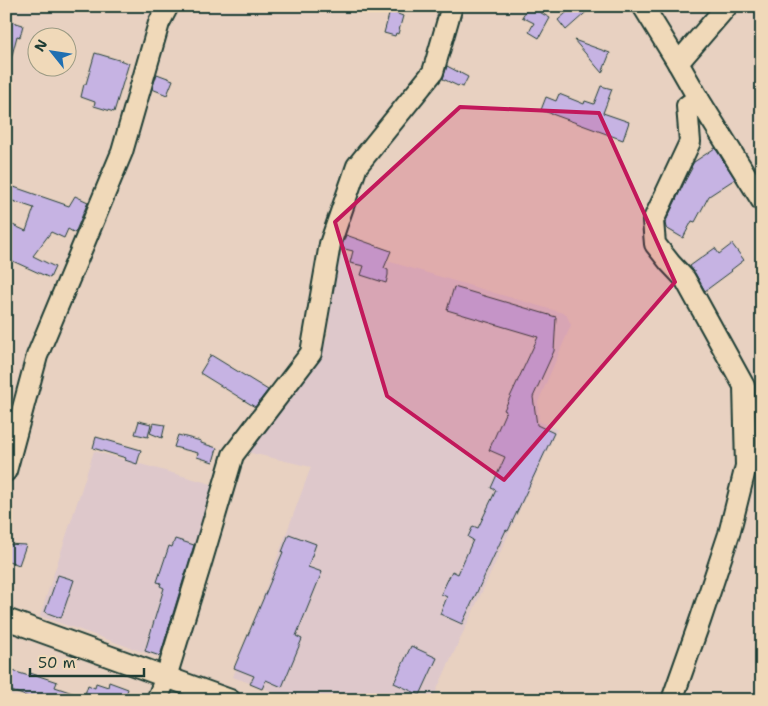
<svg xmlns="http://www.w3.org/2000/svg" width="768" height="706" font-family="'Shantell Sans',sans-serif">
	<rect width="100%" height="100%" fill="#e8d1c1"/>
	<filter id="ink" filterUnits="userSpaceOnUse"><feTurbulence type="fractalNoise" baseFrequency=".02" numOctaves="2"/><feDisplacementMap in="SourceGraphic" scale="10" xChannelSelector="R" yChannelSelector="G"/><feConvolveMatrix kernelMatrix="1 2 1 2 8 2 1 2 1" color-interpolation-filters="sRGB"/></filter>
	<g filter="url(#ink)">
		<g fill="#dec8cb">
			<path d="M360,253L566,314L571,325L538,402L539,421L557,429L432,700H296L233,677L311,467L247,452L319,358L328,335L335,255Z"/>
			<path d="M94,451L215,485L163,659L40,616Z"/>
		</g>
		<g fill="#c6b3e3" stroke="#1f3d34">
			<path d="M529,6L550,18L539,38L529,32L534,23L522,17Z"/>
			<path d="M574,6H593L566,30L558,20Z"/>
			<path d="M390,11L403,16L398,34L396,33L395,36L384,33Z"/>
			<path d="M6,20L23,25L20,37L17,36L10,63L6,62Z"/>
			<path d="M574,40L610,53L602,73Z"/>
			<path d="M95,53L129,63L114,112L94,106L95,102L81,97L84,84H86Z"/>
			<path d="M447,66L468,77L463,87L459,85L458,86L443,79Z"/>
			<path d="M157,74L173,80L167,95L152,89Z"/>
			<path d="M601,86L612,89L603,113L629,122L623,140L541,110L546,97L556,101L559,94L584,104L585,101L594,104Z"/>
			<path d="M715,148L735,179L709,196L695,222L692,221L683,238L666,228L665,223L685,181L692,168L691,167L694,162Z"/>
			<path d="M11,186L69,206L75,196L88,202L75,233L68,229L64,238L51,232L33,256L55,267L50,278L6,258V222L26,231L34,208L7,199Z"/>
			<path d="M346,235L391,251L384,268L388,270V275L386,283L361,275L364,266L350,263L353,251L341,248Z"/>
			<path d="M732,244L744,260L731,270L732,271L705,291L695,273L690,266L715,248L719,254Z"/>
			<path d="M454,287L556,317L554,351L533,397L537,425L554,433L508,531L506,530L462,624L440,614L447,597L441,594L452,571L458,574L473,540L468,537L473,526L478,528L496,490L491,488L505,457L489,450L506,411L504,410L538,337L447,310Z"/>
			<path d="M211,355L268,390L255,407L200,373Z"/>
			<path d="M139,421L151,424L148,437L135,434Z"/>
			<path d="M153,423L165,425L162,438L150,433Z"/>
			<path d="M178,435L201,441V443L217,448L213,462L197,457L198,453L174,447Z"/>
			<path d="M96,437L141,450L137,464L125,460L126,458L93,448Z"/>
			<path d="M289,534L316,544L308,567L322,572L296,636L302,639L282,687L266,680L262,689L250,684L254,676L234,668L283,552H282Z"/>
			<path d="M175,539L194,545L160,656L145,651L164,588L160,586L161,583L157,582L169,546L172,547Z"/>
			<path d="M6,544L26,545L19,565L6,560Z"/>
			<path d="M58,575L74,580L61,618L45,612Z"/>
			<path d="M411,646L437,658L420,695L394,683Z"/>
			<path d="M6,669L29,676L30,673L57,682L55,687L84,697L88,685L95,688L96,683L108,687L109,682L128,689L124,700H37L6,689Z"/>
		</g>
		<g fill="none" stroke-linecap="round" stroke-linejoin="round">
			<defs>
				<g id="minor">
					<path d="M643,6L678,63L698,98L762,201"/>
					<path d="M678,63L727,6"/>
					<path d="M6,471L37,356L122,152L159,23L168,6"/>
					<path d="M6,619L230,700"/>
					<path d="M157,700L166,677L201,563L233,455L311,353L330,244L357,166L433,72L452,6"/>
					<path d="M672,700L700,621L729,534L746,466L744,386L685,279L670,263L655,244L653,221L690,142L687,106L698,98"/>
				</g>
			</defs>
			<use href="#minor" stroke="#1f3d34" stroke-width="24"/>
			<use href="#minor" stroke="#f0d9b9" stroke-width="20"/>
		</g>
	</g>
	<path fill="#c2185b" fill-opacity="0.2" stroke="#c2185b" stroke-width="4" stroke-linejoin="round" d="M460,107L599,113L675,282L504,480L387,396L335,222Z"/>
	<rect width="768" height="706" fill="none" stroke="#f0d9b9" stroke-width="25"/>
	<rect x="12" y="12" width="743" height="681" fill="none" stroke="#1f3d34" stroke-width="2" filter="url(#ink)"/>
	<g transform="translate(52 52) rotate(300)"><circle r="24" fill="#f0d9b9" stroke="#9c9b84"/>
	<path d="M0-4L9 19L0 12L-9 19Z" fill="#1f6fb2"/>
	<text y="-8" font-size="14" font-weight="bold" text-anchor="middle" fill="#1f3d34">N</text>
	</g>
	<path d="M30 668v8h114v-8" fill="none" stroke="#1f3d34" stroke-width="2.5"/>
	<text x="38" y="668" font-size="15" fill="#1f3d34" stroke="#f0d9b9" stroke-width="4" paint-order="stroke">50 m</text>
</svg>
